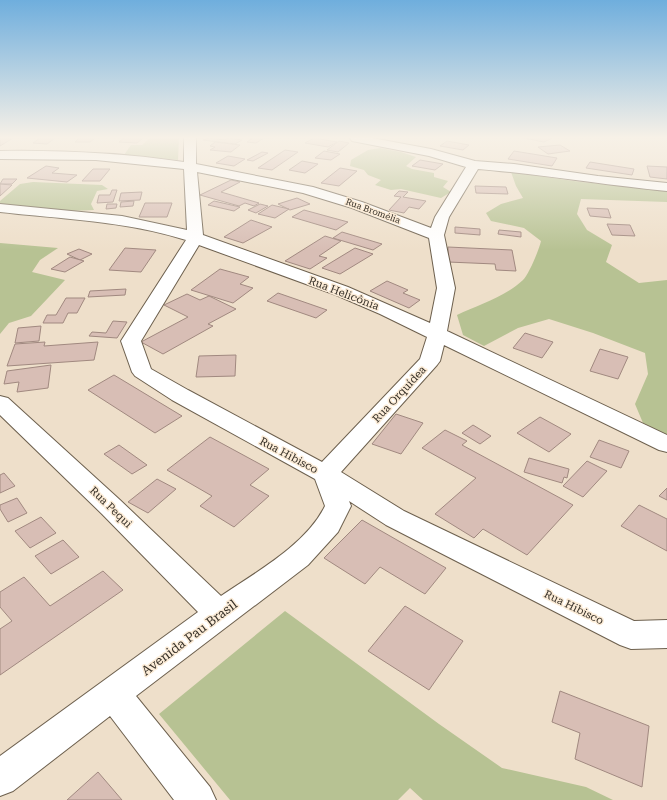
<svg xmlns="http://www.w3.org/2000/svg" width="667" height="800" font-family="'Roboto Serif',serif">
	<rect width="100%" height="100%" fill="#eedfca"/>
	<g fill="#b7c293">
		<path d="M150,138H179L178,160L124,155L131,145H142Z"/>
		<path d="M380,148L401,152L416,157L406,166L412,169L434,173V177L448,181L443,187L451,192L441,198L401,189L391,190L375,185L381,180L368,175L364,170L350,166L351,160L368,150Z"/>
		<path d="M511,172L581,182L662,189L667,191V202L581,199L577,214L587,230L612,245L606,262L639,283L667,280V435L643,423L635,404L648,374L645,353L593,333L549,319L518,328L484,346L463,335L457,315C478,305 505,297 523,280C529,274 539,250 541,241L524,228L491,221L486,213L501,204L523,198L516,186Z"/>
		<path d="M33,182L102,185L108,189L97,191L91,204L94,210C63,212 31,209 0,205V201L20,184Z"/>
		<path d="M0,243L58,248L40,260L32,272L65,280L31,316L9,323L0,334Z"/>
		<path d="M285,611L439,724L502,768L586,787L613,800H423L410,788L398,800H230L159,714Z"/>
	</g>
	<g fill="#d8beb5" stroke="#a18980">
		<path d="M0,138H13L0,146Z"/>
		<path d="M40,138H55L47,144L33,143Z"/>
		<path d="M79,138H95L90,142H75Z"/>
		<path d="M124,138H143L137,143L119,142Z"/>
		<path d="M209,138L225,140L228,138L242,140L235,144L203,140Z"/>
		<path d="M251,138H269H264L256,143L247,142L253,138Z"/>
		<path d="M314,138L337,142L328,147L305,143Z"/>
		<path d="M524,138H552L544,142Z"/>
		<path d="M339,141L349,143L338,152L327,150Z"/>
		<path d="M447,141L469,145L463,150L440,146Z"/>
		<path d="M215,142L240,145L231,152L210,150L215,147L210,146Z"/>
		<path d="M560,145L570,151L548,154L538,147Z"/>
		<path d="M285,150L298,152L272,170L258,168Z"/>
		<path d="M324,151L340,154L331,160L315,158Z"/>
		<path d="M514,151L557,158L552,166L508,159Z"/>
		<path d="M262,152L268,153L253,161L247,160Z"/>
		<path d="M228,156L245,159L234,166L216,163Z"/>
		<path d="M420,160L443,164L435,170L412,166Z"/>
		<path d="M302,161L318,164L305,173L289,170Z"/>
		<path d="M590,162L634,169L632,175L586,168Z"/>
		<path d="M46,166L59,168L52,173L77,175L67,182L27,178Z"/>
		<path d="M647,166L667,167V179L650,177Z"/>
		<path d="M340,168L357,171L339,186L321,183Z"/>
		<path d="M93,169H110L100,181H82Z"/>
		<path d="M3,179H17L12,184H0Z"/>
		<path d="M231,180L240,182L221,192L259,203L254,206L245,203L239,206L200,195Z"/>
		<path d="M0,184L12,185L0,196Z"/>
		<path d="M475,186L506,187L508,194L476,193Z"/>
		<path d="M112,190H117L113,202L97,203L99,195H110Z"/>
		<path d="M399,191L408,192L403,197L426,201L419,209L409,207L404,213L389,210L401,197L394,196Z"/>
		<path d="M142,192L140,200L119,201L121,193Z"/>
		<path d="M297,198L310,204L290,210L278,204Z"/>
		<path d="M134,201L133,206L120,207L121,202Z"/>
		<path d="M214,201L240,207L234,211L208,205Z"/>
		<path d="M145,203H172L167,217H139Z"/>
		<path d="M107,204H117L116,208L106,209Z"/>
		<path d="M260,204L268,206L256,213L248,210Z"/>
		<path d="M272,205L289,209L275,218L258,214Z"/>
		<path d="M587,208L608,209L611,218L590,216Z"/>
		<path d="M304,210L348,222L336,230L292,217Z"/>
		<path d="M251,220L272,227L243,243L224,237Z"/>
		<path d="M607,224L630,225L635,236L612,235Z"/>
		<path d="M455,227L480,229V235L455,233Z"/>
		<path d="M499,230L521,232V237L498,234Z"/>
		<path d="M342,232L382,244L373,250L333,238Z"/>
		<path d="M325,236L341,241L319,256L327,258L310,269L285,261Z"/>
		<path d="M448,247L512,250L516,271L496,270L495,264L448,262Z"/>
		<path d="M125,248L156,250L141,272L109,270Z"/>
		<path d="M355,248L373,254L340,274L322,268Z"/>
		<path d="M79,249L92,254L80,260L67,254Z"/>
		<path d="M70,257L84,261L65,272L51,269Z"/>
		<path d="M220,269L249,277L240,284L253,288L233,303L191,290Z"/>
		<path d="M387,281L408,290L403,293L420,300L409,308L370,291Z"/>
		<path d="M126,289L125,295L88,297L90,291Z"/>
		<path d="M278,293L327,310L316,318L267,301Z"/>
		<path d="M187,294L200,300L209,296L236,309L208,324L213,326L163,354L141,342L188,317L164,305Z"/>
		<path d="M66,298H85L77,313H68L63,323H43L47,315H56Z"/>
		<path d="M113,321L127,322L117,338L89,336L92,332L106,333Z"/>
		<path d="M41,326L39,341L15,343L18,328Z"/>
		<path d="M525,333L553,342L542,358L513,348Z"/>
		<path d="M45,342L44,346L98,342L94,360L7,366L15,344Z"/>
		<path d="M600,349L628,357L618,379L590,371Z"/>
		<path d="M236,355L235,376L196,377L199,356Z"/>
		<path d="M51,365L48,388L17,392L19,382L4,384L7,371Z"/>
		<path d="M114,375L182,416L155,433L88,390Z"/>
		<path d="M396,414L423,423L401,454L372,444Z"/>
		<path d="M540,417L571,434L549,452L517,433Z"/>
		<path d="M473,425L491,436L480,444L462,433Z"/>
		<path d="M445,430L467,441L462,445L573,505L527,555L483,529L474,538L435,514L476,478L422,448Z"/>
		<path d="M210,437L269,469L250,485L269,496L234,527L200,506L212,496L167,470Z"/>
		<path d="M599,440L629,451L621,468L590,457Z"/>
		<path d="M119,445L147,465L132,474L104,454Z"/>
		<path d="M529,458L569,469L567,478L564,477L562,483L524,472Z"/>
		<path d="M587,461L607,471L583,497L563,486Z"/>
		<path d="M4,473L15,486L0,493V475Z"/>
		<path d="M157,479L176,489L148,513L128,502Z"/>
		<path d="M667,488V500L659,496Z"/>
		<path d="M17,498L27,513L8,522L0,509V505Z"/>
		<path d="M639,505L667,519V551L621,526Z"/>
		<path d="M41,517L56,533L30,548L15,531Z"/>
		<path d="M362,520L446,568L425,594L380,567L365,584L324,558Z"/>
		<path d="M63,540L79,557L51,574L35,556Z"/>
		<path d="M103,571L123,590L0,675V629L12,621L0,607V592L24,577L50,606Z"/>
		<path d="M405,606L463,641L429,690L368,651Z"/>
		<path d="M560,691L649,726L642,787L575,759L580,733L552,722Z"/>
		<path d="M98,772L122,800H67Z"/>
	</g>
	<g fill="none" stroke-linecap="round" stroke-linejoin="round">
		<defs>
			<path id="minor" d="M184,138H196V164L313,187L362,202L431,228L435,217L466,167L429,156L352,141L350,138H372L431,149L475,161L514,164L598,176L667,183V191C604,185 541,174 478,169L449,217L444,235L455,288L447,331L667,435V452L659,450L444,345L440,361L437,365L341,472L404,511L634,621L667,620V648L631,649L620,645L386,525L349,501L351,506L338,532L308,565L136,696L210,787L216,800H174L110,716L13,791L0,796V756L198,612L102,514L0,415V396L8,398L120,500L221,596C256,572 306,545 325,506L315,479L172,400L135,376L132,372L121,341L186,240C126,221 62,219 0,212V204L122,216L187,230L184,169L96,160L0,159V151C62,150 122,153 184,162ZM197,172L303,193L352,208L429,238L437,288L430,323L348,287L203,235ZM199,245L336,295L380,314L427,337L420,359L322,462L188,390L151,369L141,341Z"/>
		</defs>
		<use href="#minor" stroke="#6d604e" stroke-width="2"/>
		<use href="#minor" fill="#fff" fill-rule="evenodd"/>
	</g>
	<linearGradient id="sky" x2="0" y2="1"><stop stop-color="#6faedd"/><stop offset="0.55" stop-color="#f7f1e7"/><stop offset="1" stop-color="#f7f1e7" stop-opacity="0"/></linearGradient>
	<rect width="667" height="250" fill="url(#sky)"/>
	<g text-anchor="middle" stroke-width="3" stroke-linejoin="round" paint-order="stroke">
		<g font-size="9" fill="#363028" stroke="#fcecd7">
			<text transform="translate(373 211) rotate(20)" y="3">Rua Bromélia</text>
		</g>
		<g font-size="11" fill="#363028" stroke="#fcecd7">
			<text transform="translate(344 293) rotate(21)" y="4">Rua Helicônia</text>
			<text transform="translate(399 394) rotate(-47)" y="4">Rua Orquídea</text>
			<text transform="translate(289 455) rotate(28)" y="4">Rua Hibisco</text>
			<text transform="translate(111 507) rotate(44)" y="4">Rua Pequi</text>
			<text transform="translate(574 607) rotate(26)" y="4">Rua Hibisco</text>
		</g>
		<g font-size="13" fill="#363028" stroke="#fcecd7">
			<text transform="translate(189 637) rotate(-37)" y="5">Avenida Pau Brasil</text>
		</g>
	</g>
</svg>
